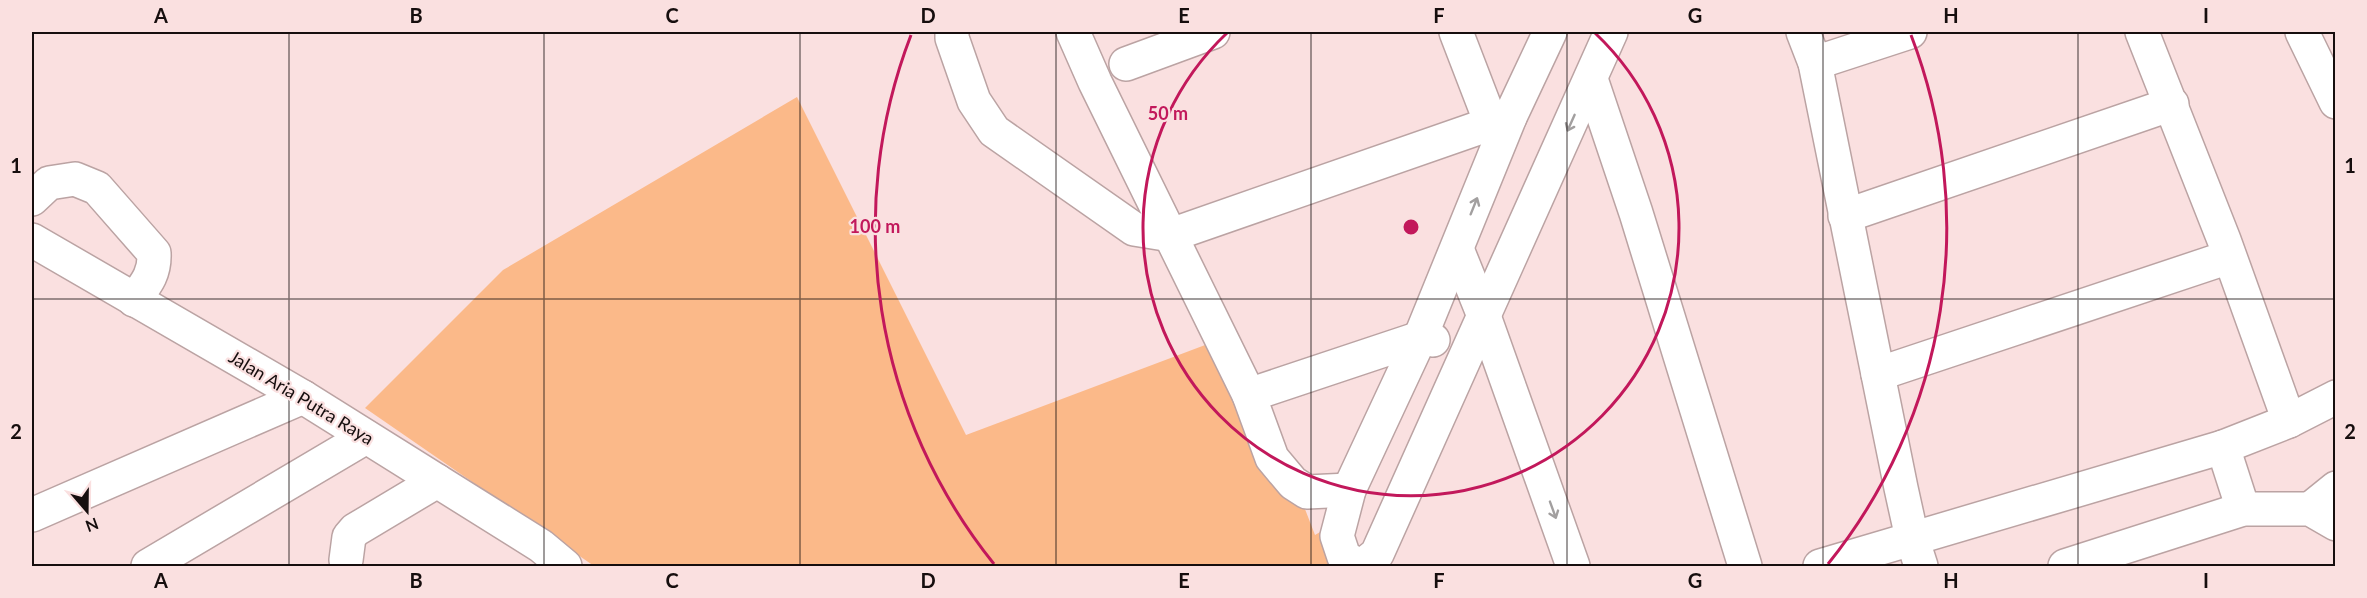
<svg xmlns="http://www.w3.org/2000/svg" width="2367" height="598" font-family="Lato,sans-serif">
	<rect width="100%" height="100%" fill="#fae0e0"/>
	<path fill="#fbb989" d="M797,97L966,435L1237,333L1315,535L1339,521L1360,566H594L365,408L503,270Z"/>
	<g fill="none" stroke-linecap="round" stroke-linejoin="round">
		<defs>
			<g id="minor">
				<path d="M952,32V38L974,101L994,131L1134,229L1171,235L1510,117"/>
				<path d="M1073,32L1095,82L1249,395L1272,458L1293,483L1307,492L1349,490"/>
				<path d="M1456,32L1491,123"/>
				<path d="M1803,32L1815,63L1901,488L1912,538L1921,566"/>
				<path d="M2142,32L2224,240L2289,421"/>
				<path d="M2302,32L2336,102"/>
				<path d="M1815,63L1910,32"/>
				<path d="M1126,64L1213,32"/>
				<path d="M1591,79L1636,213L1745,566"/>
				<path d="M32,199L49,183L75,179L97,188L154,253C155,274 146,284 134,300"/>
				<path d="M1845,216L2172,104"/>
				<path d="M1457,249L1484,316L1573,566"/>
				<path d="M1878,374L2229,257"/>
				<path d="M1249,395L1420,338L1433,340"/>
				<path d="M2223,447L2243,509"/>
				<path d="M2310,509L2336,488"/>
				<path d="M32,515L303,397"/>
				<path d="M346,560L349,537L355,530L437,481"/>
				<path d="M148,566L366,437"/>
				<path d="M1359,566L1344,557L1337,536L1349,490L1420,338L1510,117L1550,32"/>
				<path d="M1362,566L1377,554L1611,32"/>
				<path d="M1820,566L2223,447L2289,421L2336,397"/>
			</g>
			<g id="major">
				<path d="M32,240L303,397L541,546L565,566"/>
				<path d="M2065,566L2243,509H2310L2336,524"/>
			</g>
		</defs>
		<use href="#minor" stroke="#bba3a3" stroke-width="36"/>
		<use href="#major" stroke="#bba3a3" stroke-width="36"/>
		<use href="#minor" stroke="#fff" stroke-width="33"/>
		<use href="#major" stroke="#fff" stroke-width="33"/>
	</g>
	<defs><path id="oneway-shaft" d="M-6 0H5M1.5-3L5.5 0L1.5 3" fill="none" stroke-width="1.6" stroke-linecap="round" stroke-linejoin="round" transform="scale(1.5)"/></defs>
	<g stroke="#a29f9f">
		<use href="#oneway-shaft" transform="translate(1571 123) rotate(114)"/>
		<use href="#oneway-shaft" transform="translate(1474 206) rotate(-68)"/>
		<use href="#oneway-shaft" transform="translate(1553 510) rotate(70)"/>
	</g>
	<path fill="none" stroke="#160e0e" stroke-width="1.5" stroke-opacity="0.55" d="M289,32V566M544,32V566M800,32V566M1056,32V566M1311,32V566M1567,32V566M1823,32V566M2078,32V566M32,299H2336"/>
	<g fill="none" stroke="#c2185b" stroke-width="3">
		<path d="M1595 33A268 268 0 1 1 1227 33"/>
		<path d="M994 564A536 536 0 0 1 911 35M1911 35A536 536 0 0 1 1828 564"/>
	</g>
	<g text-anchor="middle" stroke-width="4.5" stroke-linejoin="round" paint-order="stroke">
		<g font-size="18" fill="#160e0e" stroke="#fae0e0">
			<text transform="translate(301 398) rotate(31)" y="6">Jalan Aria Putra Raya</text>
		</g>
	</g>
	<circle cx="1411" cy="227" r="9" fill="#c2185b" stroke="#fae0e0" stroke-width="3"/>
	<g font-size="18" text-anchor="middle" font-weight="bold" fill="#c2185b" stroke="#fae0e0" stroke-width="4.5" stroke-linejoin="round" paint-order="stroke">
		<text x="1168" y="120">50 m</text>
		<text x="875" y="233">100 m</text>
	</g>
	<rect width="2367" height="598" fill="none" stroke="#fae0e0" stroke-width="66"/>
	<g transform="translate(87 511) rotate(160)" stroke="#fae0e0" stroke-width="4.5" paint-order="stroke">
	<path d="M0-4.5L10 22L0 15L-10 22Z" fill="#160e0e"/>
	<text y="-9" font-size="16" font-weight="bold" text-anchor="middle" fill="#160e0e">N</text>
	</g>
	<rect x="33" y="33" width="2301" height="532" fill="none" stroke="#160e0e" stroke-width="2"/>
	<g font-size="20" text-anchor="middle" font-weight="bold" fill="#160e0e">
		<text x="161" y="23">A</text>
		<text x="416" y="23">B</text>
		<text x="672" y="23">C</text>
		<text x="928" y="23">D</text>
		<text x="1184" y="23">E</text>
		<text x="1439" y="23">F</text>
		<text x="1695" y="23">G</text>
		<text x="1951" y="23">H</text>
		<text x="2206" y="23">I</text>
		<text x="16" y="173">1</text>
		<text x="2350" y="173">1</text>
		<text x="16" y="439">2</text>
		<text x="2350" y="439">2</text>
		<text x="161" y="588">A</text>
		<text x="416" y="588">B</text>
		<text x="672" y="588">C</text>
		<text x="928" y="588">D</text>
		<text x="1184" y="588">E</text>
		<text x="1439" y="588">F</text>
		<text x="1695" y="588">G</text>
		<text x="1951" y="588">H</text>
		<text x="2206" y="588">I</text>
	</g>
</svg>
